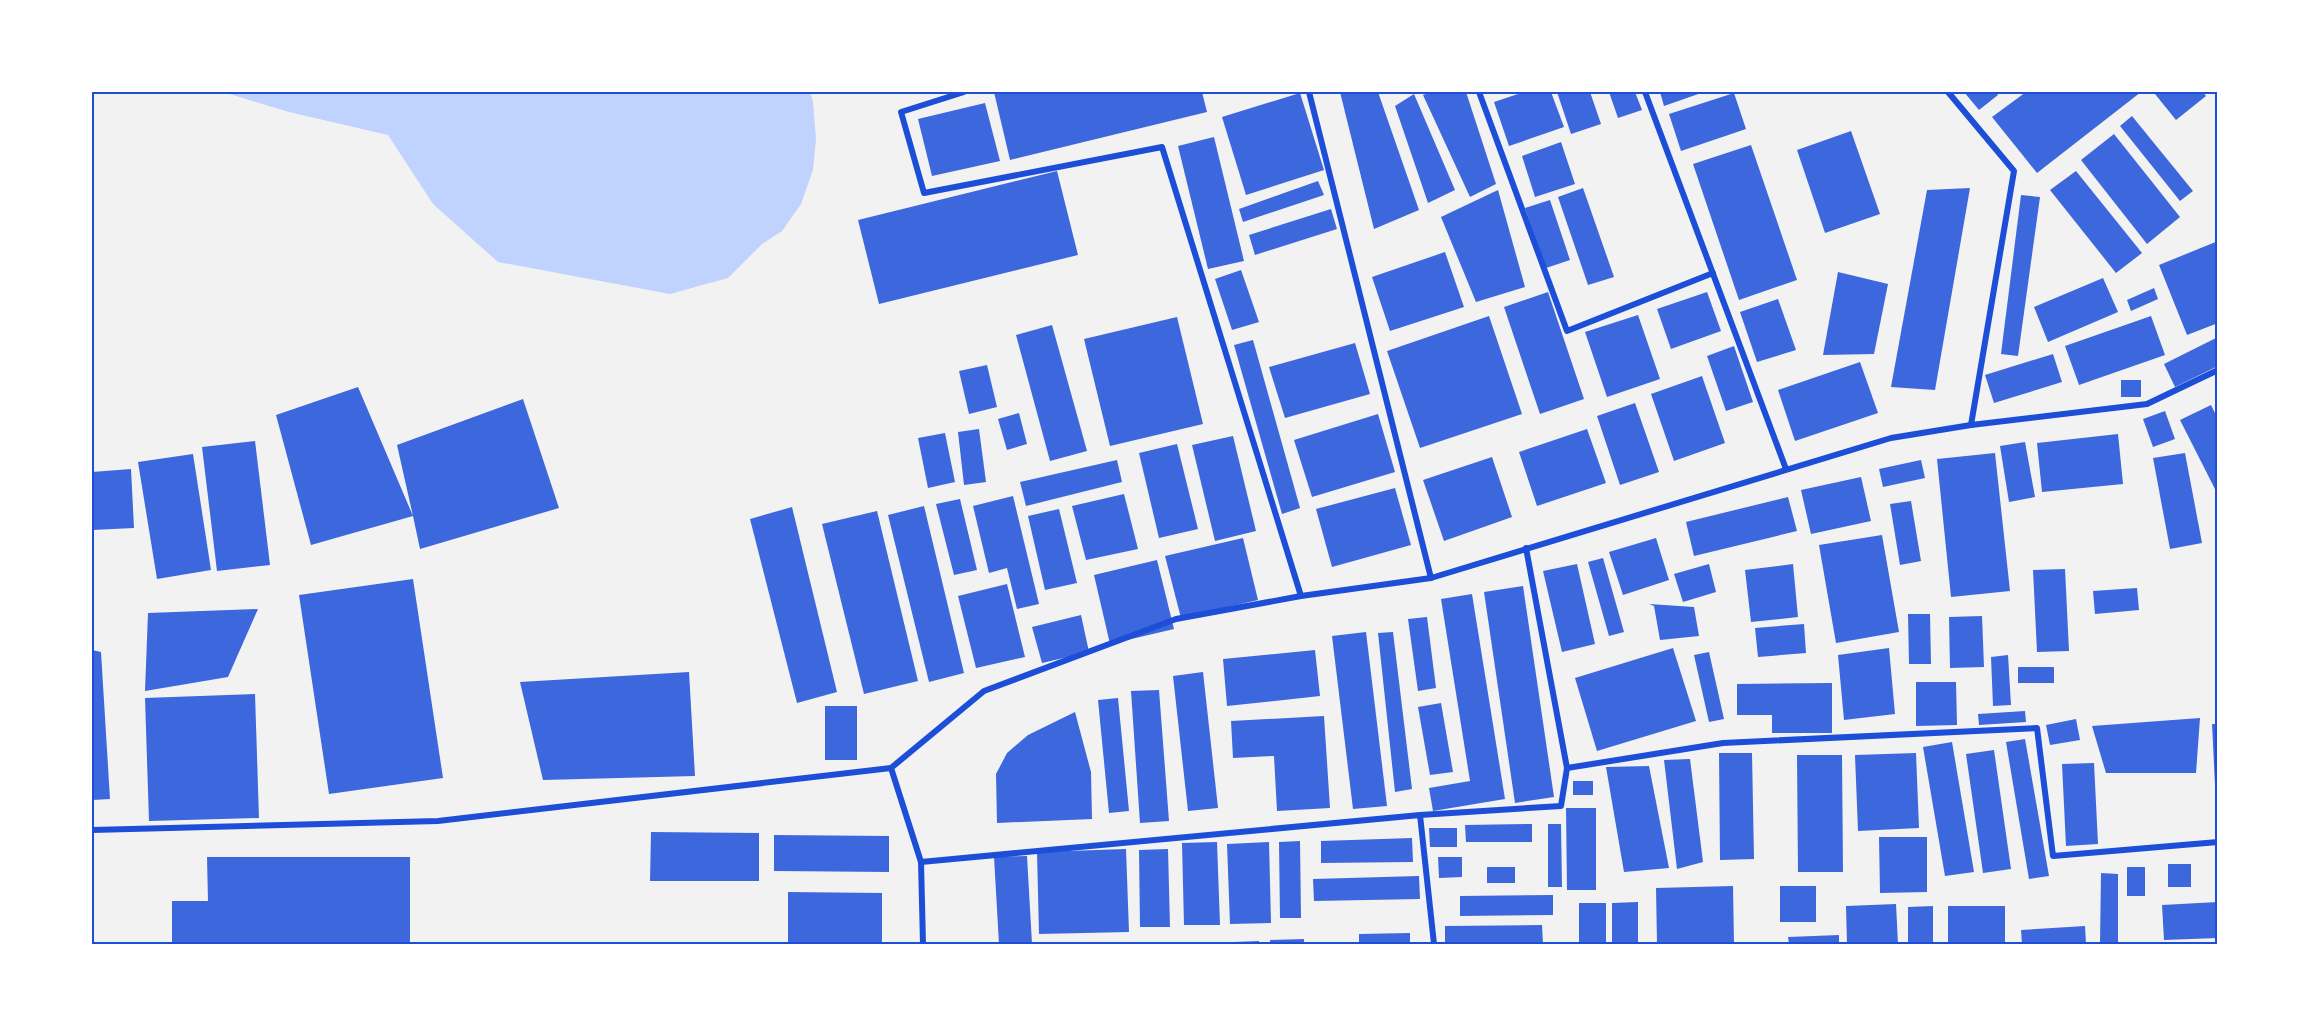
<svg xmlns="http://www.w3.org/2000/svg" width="2309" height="1036" font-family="'Archivo Narrow',sans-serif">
	<rect width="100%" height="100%" fill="#f2f2f2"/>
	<path fill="#bfd3fe" d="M223,92H810L813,102L816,139L813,170L801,204L782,231L762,244L728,278L670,294L498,262L433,204L388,135L289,112Z"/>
	<g fill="#3d67dc">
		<path d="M994,92H1202L1207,112L1010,160Z"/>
		<path d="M1340,92H1378L1419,210L1374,229Z"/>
		<path d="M1431,92H1466L1496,184L1470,197L1423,95Z"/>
		<path d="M1524,92H1551L1564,127L1509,146L1494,102Z"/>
		<path d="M1557,92H1590L1601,124L1571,134Z"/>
		<path d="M1609,92H1635L1642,110L1618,118Z"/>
		<path d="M1660,92H1704L1664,106Z"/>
		<path d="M1964,92H1996L1998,95L1979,110Z"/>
		<path d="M2026,92H2141L2037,173L1992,117Z"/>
		<path d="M2159,92H2203L2206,96L2176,120L2155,94Z"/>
		<path d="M1300,93L1324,170L1246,195L1222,117Z"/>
		<path d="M1734,93L1746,129L1681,151L1669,114Z"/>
		<path d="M1414,94L1455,190L1428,203L1395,106Z"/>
		<path d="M985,103L1000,161L932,176L918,119Z"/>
		<path d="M2132,116L2193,191L2180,201L2120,126Z"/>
		<path d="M1851,131L1880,214L1825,233L1797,150Z"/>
		<path d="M2114,134L2180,217L2147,244L2081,160Z"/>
		<path d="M1214,137L1244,261L1208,269L1178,146Z"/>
		<path d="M1561,142L1575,184L1535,197L1522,156Z"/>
		<path d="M1751,145L1797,280L1739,300L1693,164Z"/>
		<path d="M1057,171L1078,255L879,304L858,220Z"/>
		<path d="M2076,171L2142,253L2116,273L2050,190Z"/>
		<path d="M1318,181L1324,195L1243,222L1239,209Z"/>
		<path d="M1583,188L1614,277L1588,285L1558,197Z"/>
		<path d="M1970,188L1935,390L1891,387L1927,190Z"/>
		<path d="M1498,190L1525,287L1476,302L1441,217Z"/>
		<path d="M2021,195L2040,197L2018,356L2001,354Z"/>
		<path d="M1550,200L1570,260L1546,268L1525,208Z"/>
		<path d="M1331,209L1337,229L1255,255L1249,235Z"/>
		<path d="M2218,241V323L2187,335L2159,265Z"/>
		<path d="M1445,252L1464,307L1390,331L1372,277Z"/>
		<path d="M1241,270L1259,322L1232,330L1215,279Z"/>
		<path d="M1838,272L1888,284L1874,354L1823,355Z"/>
		<path d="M2103,278L2118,312L2048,342L2034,307Z"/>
		<path d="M2154,288L2158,299L2131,311L2127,300Z"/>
		<path d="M1548,292L1584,399L1540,414L1504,307Z"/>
		<path d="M1707,292L1721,331L1671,349L1657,309Z"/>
		<path d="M1778,299L1796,350L1757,362L1740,312Z"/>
		<path d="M1638,315L1660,379L1607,397L1585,332Z"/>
		<path d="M1489,316L1522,414L1420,448L1387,351Z"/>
		<path d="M2151,316L2165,355L2079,385L2065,346Z"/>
		<path d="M1177,317L1203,424L1110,446L1084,339Z"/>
		<path d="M1052,325L1087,451L1050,461L1016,335Z"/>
		<path d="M2218,337V366L2175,387L2164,364Z"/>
		<path d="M1253,340L1300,508L1282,514L1234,345Z"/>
		<path d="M1355,343L1370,394L1285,418L1269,367Z"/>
		<path d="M1734,346L1753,402L1726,411L1707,356Z"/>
		<path d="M2053,354L2062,382L1994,403L1985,375Z"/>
		<path d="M1860,362L1878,413L1795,441L1778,390Z"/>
		<path d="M987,365L997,407L969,414L959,371Z"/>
		<path d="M1702,376L1725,443L1674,461L1651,394Z"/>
		<rect x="2121" y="380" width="20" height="17"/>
		<path d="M358,387L413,516L397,445L523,399L559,508L420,549L413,516L311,545L276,415Z"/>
		<path d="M1635,403L1659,472L1620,485L1597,416Z"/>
		<path d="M2211,405L2218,419V495L2180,420Z"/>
		<path d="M2165,411L2175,439L2153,447L2143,419Z"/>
		<path d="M1019,413L1027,444L1007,450L998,419Z"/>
		<path d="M1378,414L1395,472L1312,497L1294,440Z"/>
		<path d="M979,429L986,482L964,485L958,432Z"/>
		<path d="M1587,429L1606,483L1537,506L1519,452Z"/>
		<path d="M945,433L955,482L928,488L918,438Z"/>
		<path d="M2118,434L2123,484L2042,492L2037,443Z"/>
		<path d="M1233,436L1256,531L1215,541L1192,445Z"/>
		<path d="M255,441L270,565L217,571L202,447Z"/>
		<path d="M2025,442L2035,497L2009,502L2000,446Z"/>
		<path d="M1177,444L1198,529L1159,538L1139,453Z"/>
		<path d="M1995,453L2010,591L1951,597L1937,459Z"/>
		<path d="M2185,453L2202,543L2170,549L2153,458Z"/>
		<path d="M193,454L211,570L157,579L138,462Z"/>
		<path d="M1492,457L1512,517L1444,541L1423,480Z"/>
		<path d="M1117,460L1122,482L1026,506L1020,482Z"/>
		<path d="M1921,460L1925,478L1883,487L1879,469Z"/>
		<path d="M131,469L134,528L92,530V472Z"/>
		<path d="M1861,477L1871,521L1811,534L1801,490Z"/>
		<path d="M1395,488L1411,545L1332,567L1316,509Z"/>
		<path d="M1124,494L1138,549L1086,560L1072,506Z"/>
		<path d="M1013,496L1039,604L1017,609L1007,568L989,573L973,506Z"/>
		<path d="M1788,497L1797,531L1694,556L1686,522Z"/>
		<path d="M960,499L977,570L954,575L936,504Z"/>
		<path d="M1911,501L1921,561L1900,565L1890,504Z"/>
		<path d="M924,506L964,673L929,682L888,515Z"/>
		<path d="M792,507L837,692L797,703L750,519Z"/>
		<path d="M1059,509L1077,583L1045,590L1028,516Z"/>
		<path d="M877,511L918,681L864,694L822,524Z"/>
		<path d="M1882,535L1899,632L1836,643L1819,545Z"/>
		<path d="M1243,538L1258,600L1181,618L1165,556Z"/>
		<path d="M1656,538L1669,580L1623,595L1609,552Z"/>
		<path d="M1603,558L1624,632L1609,636L1588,562Z"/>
		<path d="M1157,560L1174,629L1110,644L1094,575Z"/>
		<path d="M1577,564L1595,644L1562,652L1543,571Z"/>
		<path d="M1709,564L1716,592L1683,602L1674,574Z"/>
		<path d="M1793,564L1798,617L1751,622L1745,570Z"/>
		<path d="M2065,569L2069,651L2037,652L2033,570Z"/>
		<path d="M413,579L443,778L329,794L299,595Z"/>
		<path d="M1007,584L1025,657L976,668L958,596Z"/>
		<path d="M1523,586L1554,797L1515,803L1484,592Z"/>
		<path d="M2137,588L2139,610L2095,614L2093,591Z"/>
		<path d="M1472,594L1505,799L1433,811L1429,788L1470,781L1441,599Z"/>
		<path d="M1649,604L1694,607L1699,636L1660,640L1654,606Z"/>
		<path d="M258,609L228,677L145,691L148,613Z"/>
		<path d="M1908,614H1930L1931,664H1909Z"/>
		<path d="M1081,615L1089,652L1042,663L1032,627Z"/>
		<path d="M1982,616L1984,667L1950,668L1949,617Z"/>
		<path d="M1427,617L1436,688L1418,691L1408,619Z"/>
		<path d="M1804,624L1806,653L1758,657L1755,628Z"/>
		<path d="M1366,632L1387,806L1353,809L1332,636Z"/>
		<path d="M1393,632L1412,789L1395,792L1378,633Z"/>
		<path d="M1673,648L1696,721L1597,751L1575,678Z"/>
		<path d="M1889,648L1895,714L1844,720L1838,655Z"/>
		<path d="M92,650L101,652L110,799L92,800Z"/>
		<path d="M1315,650L1320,696L1227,706L1223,659Z"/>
		<path d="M1709,652L1724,719L1709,722L1694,655Z"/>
		<path d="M2008,655L2011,705L1993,706L1991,657Z"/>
		<rect x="2018" y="667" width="36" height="16"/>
		<path d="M689,672L695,776L543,780L520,682Z"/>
		<path d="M1203,672L1218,808L1188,811L1173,676Z"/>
		<path d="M1916,682H1956L1957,725L1916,726Z"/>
		<path d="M1832,683V733H1772V715H1737V684Z"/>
		<path d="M1159,690L1169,821L1140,823L1131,691Z"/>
		<path d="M255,694L259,818L149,821L145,698Z"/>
		<path d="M1118,698L1129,811L1109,813L1098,700Z"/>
		<path d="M1441,703L1453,772L1430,775L1418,707Z"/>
		<rect x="825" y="706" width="32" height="54"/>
		<path d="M2025,711L2026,722L1979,725L1978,714Z"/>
		<path d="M1075,712L1091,772L1092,819L997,823L996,774L1007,753L1028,735Z"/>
		<path d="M1324,716L1330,808L1277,811L1274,756L1233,758L1231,721Z"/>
		<path d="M2200,718L2196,773H2106L2092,726Z"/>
		<path d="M2076,719L2080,740L2050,745L2046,725Z"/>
		<path d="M2212,724H2218V785H2215Z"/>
		<path d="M2025,739L2049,876L2029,879L2006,742Z"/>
		<path d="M1952,742L1974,872L1945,876L1923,747Z"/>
		<path d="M1994,750L2011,869L1983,873L1966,754Z"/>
		<path d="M1719,753H1752L1754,859L1720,860Z"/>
		<path d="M1916,753L1919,828L1858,831L1855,755Z"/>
		<path d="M1797,755H1842L1843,872H1798Z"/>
		<path d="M1690,759L1703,862L1677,869L1664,760Z"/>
		<path d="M2094,763L2098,844L2066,846L2062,764Z"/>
		<path d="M1649,766L1669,868L1624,872L1606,767Z"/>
		<rect x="1573" y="781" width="20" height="14"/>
		<path d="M1566,808H1596V890H1567Z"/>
		<path d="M1532,824V842H1466L1465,825Z"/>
		<path d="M1548,824H1561L1562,887H1548Z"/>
		<path d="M1429,828H1457V847H1430Z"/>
		<path d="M651,832L759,833V881H650Z"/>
		<path d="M774,835L889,836V872L774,871Z"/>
		<path d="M1879,837H1927V892L1880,893Z"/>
		<path d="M1412,838L1413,862L1321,863V841Z"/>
		<path d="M1300,841L1301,918H1280L1279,842Z"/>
		<path d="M1217,842L1220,925H1184L1182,843Z"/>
		<path d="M1269,842L1271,923L1230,924L1227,844Z"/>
		<path d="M1126,849L1129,932L1039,934L1037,852Z"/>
		<path d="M1168,849L1170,927H1140L1139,850Z"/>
		<path d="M1027,856L1032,944H999L994,857Z"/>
		<path d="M207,857H410V944H172V901H208Z"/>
		<path d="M1438,857H1462V877L1439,878Z"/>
		<rect x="2168" y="864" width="23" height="23"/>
		<rect x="1487" y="867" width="28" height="16"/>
		<rect x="2127" y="867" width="18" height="29"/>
		<path d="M2101,873L2118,874V944L2100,943Z"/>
		<path d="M1419,876L1420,899L1314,901L1313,879Z"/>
		<path d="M1733,886L1734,944H1657L1656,888Z"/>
		<rect x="1780" y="886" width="36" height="36"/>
		<path d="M788,892L882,893V944H788Z"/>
		<path d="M1553,895V915L1460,916V896Z"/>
		<path d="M1638,902V944H1612V903Z"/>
		<path d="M2218,902V938L2164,940L2162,905Z"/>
		<rect x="1579" y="903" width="27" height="41"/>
		<path d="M1896,904L1898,944H1847L1846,906Z"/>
		<path d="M1933,906V944H1908V907Z"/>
		<rect x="1948" y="906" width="57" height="38"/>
		<path d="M1542,925L1543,944H1445V926Z"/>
		<path d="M2085,926L2086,944H2022L2021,930Z"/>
		<path d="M1410,933V944H1359V934Z"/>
		<path d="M1839,935V944H1789L1788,937Z"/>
		<path d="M1304,939V944H1270V940Z"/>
		<path d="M1259,941V944H1234V942Z"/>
		<rect x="1197" y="942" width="30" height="2"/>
	</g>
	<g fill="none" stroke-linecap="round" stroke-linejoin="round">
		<g stroke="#1d4ed8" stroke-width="6">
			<path d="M964,92L901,112L924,193L1162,147L1301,596"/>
			<path d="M1309,92L1431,578"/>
			<path d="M1479,92L1567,331L1713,273"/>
			<path d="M1645,92L1786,469"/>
			<path d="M1948,92L2014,171L1971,425"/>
			<path d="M1526,548L1567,768"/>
			<path d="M891,768L921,862L923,944"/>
			<path d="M1420,815L1561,806L1567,768L1723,743L2037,728L2053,856L2218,842"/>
			<path d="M92,830L438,821L891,768L984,691L1176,619L1301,596L1431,578L1891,438L1971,425L2147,404L2218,370"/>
			<path d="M921,862L1420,815L1434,944"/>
		</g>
	</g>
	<rect width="2309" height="1036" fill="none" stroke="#ffffff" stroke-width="186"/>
	<rect x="93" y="93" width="2123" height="850" fill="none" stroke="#1d4ed8" stroke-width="2"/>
</svg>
